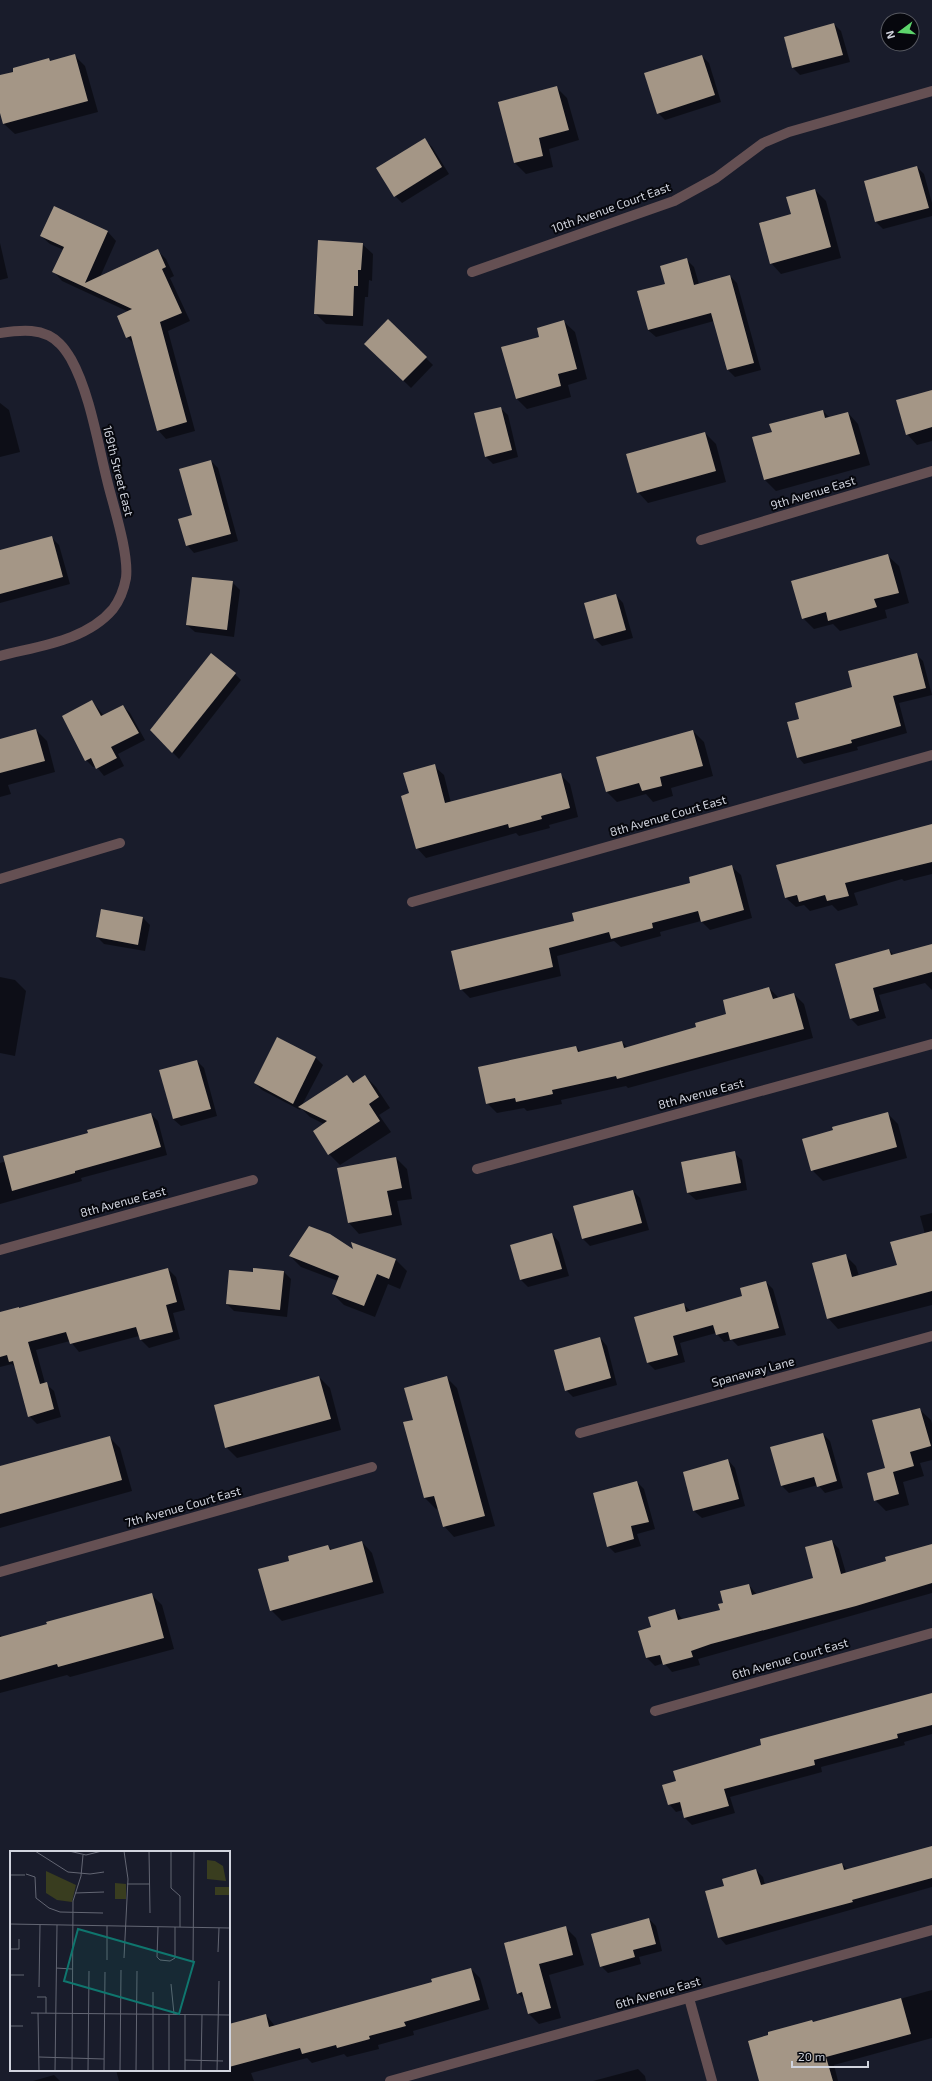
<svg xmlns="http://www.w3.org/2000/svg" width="932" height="2081" font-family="'Exo 2',sans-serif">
	<rect width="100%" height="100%" fill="#191c2b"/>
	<g fill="#0007">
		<path d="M834,24L841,31L850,62L800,75L793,68L785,37Z"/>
		<path d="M74,55L85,66L98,112L15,134L4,124L0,109V76L49,59L51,62Z"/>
		<path d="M702,56L709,63L721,102L665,120L658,113Z"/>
		<path d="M556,87L567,98L579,140L549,149L553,167L526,174L515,163L499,103Z"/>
		<path d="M425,140L432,147L449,174L402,203L395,196Z"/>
		<path d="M917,167L924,174L932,203V216L883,229L876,222L865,182Z"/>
		<path d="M815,190L826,201L841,258L781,274L771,263L792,215Z"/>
		<path d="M54,208L108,232L116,241L100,277L157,250L166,259L174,276L170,278L190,321L168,331L195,431L166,439L158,430L134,344L127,337L129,312L62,281L54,272L64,250L50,244L41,236Z"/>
		<path d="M0,243L8,278L0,280Z"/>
		<path d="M362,244L373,254L372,281L369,280L368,297H365L363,326L326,324L315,313Z"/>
		<path d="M687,260L694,267L699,284L730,276L737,283L761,370L735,377L728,370L714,321L656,337L648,330L666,285Z"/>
		<path d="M388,321L433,365L411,388L366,344Z"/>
		<path d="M564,322L575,332L587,379L568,385L571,397L527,409L516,398L540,337Z"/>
		<path d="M932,392V441L917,445L907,434Z"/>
		<path d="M0,403L9,410L20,452L0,457Z"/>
		<path d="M500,408L508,415L518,457L493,464L486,457Z"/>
		<path d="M823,411L830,418L848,413L858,424L870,465L776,491L765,480L753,438L773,432Z"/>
		<path d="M705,433L716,444L726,482L648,503L638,492Z"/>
		<path d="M211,461L218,468L238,541L194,553L187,545Z"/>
		<path d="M51,537L59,545L70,584L0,603V552Z"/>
		<path d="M888,556L899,566L909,603L885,610L887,618L840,631L833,624L814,629L803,618Z"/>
		<path d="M232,582L240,590L234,637L195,632L187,625Z"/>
		<path d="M616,595L623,603L633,638L602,646L595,639L585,604Z"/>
		<path d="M916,654L923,661L932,695L899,703L907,733L857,747L858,750L804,764L798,757L800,720Z"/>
		<path d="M235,674L241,680L179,759L151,730Z"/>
		<path d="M92,701L104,716L123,706L130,713L145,740L118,754L124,766L104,776L96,766L93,767L86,760Z"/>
		<path d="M36,730L47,741L55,772L8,785L11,794L0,797V740Z"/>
		<path d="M693,731L704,742L713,776L671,788L673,796L653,802L646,794L617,802L606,791Z"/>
		<path d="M434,766L444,775L451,803L561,775L570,784L578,817L549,825L550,828L519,836L516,833L426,858L417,848L411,794Z"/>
		<path d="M932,825V874L904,881L902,879L854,893L858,905L838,911L832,905L810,911L804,905L796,907L786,898Z"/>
		<path d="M732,867L741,875L752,918L710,930L701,921L660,932L661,936L621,947L614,941L557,956L561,976L470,998L461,989L575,922L691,883Z"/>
		<path d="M143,918L150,925L145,951L104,944L97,937Z"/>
		<path d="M932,945V990L925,983L879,995L886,1018L858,1026L851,1019L889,950L894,955Z"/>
		<path d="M0,977L15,980L26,991L15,1056L0,1053Z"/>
		<path d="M769,988L779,998L794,994L804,1004L813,1038L628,1088L626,1086L561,1100L562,1104L527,1111L524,1108L497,1113L487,1103L576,1047L581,1052L622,1042L628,1048L698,1028L728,1015Z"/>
		<path d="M278,1039L316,1058L323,1065L302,1105L347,1076L355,1083L365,1076L376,1087L390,1108L379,1115L391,1132L340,1165L329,1154L314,1131L324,1124L310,1117L301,1108L300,1110L262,1090L255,1083Z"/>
		<path d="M197,1061L204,1068L217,1116L181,1126L173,1119Z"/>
		<path d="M887,1113L898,1124L907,1158L823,1181L812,1170Z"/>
		<path d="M151,1114L158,1121L167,1155L81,1178L82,1181L0,1204V1163Z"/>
		<path d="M734,1153L742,1160L747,1190L696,1200L688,1193L682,1162Z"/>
		<path d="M396,1158L407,1169L412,1199L397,1201L402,1225L359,1234L349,1223Z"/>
		<path d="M633,1191L640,1198L649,1230L590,1246L583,1239Z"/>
		<path d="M932,1213V1305L838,1329L828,1318L845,1255L856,1266L859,1276L898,1266L925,1234L920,1216Z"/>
		<path d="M552,1234L559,1242L569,1276L528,1287L521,1280Z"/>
		<path d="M353,1244L396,1260L407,1271L400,1289L388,1284L375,1317L344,1305L333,1294L338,1281L301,1267L290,1256L354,1251Z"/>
		<path d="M168,1269L176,1277L185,1310L173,1313L180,1339L149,1348L141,1340L139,1336L79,1352L70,1341L36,1350L45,1383L54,1391L61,1417L37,1424L29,1416L15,1367L12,1364L0,1367V1322L20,1309Z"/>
		<path d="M254,1269L284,1272L291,1279L287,1317L234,1311L227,1304L254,1273Z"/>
		<path d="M766,1282L773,1289L786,1335L738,1346L732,1340L724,1342L716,1333L680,1343L685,1362L655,1370L648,1363L635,1318L684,1305L691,1311L743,1297Z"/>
		<path d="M600,1338L607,1346L617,1385L573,1397L566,1390Z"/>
		<path d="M319,1377L330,1388L341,1430L237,1458L226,1447Z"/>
		<path d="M446,1377L457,1388L495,1526L454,1537L444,1526L439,1508L436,1509L425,1498L405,1423L414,1420Z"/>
		<path d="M920,1410L931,1420L932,1424V1460L920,1463L924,1476L903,1482L909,1505L886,1511L875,1500L886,1469Z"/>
		<path d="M823,1434L830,1441L843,1488L825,1493L818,1485L789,1493L782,1486Z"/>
		<path d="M109,1437L120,1448L132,1491L0,1528V1470Z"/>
		<path d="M728,1460L735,1468L745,1506L702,1518L694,1511L684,1472Z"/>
		<path d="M637,1482L644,1489L655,1529L637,1534L641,1546L615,1553L608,1546Z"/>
		<path d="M832,1541L839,1549L846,1573L887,1562L932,1545V1593L698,1659L700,1665L672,1672L664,1663L655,1666L647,1658L640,1631L652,1628L675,1610L683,1620L721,1610L725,1604L749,1585L757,1595L815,1579Z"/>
		<path d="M362,1542L372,1553L384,1593L282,1621L271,1610L291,1561L328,1546L332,1550Z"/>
		<path d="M151,1594L162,1605L174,1649L70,1677L67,1675L0,1693V1635L3,1637Z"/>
		<path d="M932,1694V1734L904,1742L905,1745L821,1767L822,1772L730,1797L735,1813L692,1825L685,1818L683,1810L676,1812L669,1804Z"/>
		<path d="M932,1850V1887L726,1945L719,1937L725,1886L756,1870L763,1877L765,1885L842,1864L848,1870Z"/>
		<path d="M649,1919L656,1926L662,1951L639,1957L641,1964L608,1973L601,1966Z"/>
		<path d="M565,1927L576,1938L584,1965L549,1975L561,2018L539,2024L528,2013L525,2000L518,1993L505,1944Z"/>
		<path d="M471,1969L480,1978L489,2009L413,2031L414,2035L378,2045L379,2049L347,2057L344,2054L312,2063L307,2058L251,2073L254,2081H119L116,2070H229V2025L266,2015L275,2026L433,1983Z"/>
		<path d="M932,1990V2038L834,2065L838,2081H764L814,2023Z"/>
		<path d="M638,2069L645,2076L646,2081H593Z"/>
		<path d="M54,2075L60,2081H33Z"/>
	</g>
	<g fill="#a49686">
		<path d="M834,23L843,55L792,68L784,37Z"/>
		<path d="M75,54L88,101L3,124L0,113V75L13,72V68L49,58L50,61Z"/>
		<path d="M702,55L715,95L657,114L644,73Z"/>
		<path d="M557,86L569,130L539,138L543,156L514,163L498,102Z"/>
		<path d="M425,138L442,167L394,197L376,168Z"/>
		<path d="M917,166L929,208L875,222L864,181Z"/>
		<path d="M815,189L831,247L770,264L759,223L791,214L786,197Z"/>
		<path d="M54,206L108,231L85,283L158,249L166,267L162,269L182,313L160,322L187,422L157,431L131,336L126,338L117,316L132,309L52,272L64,247L40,236Z"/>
		<path d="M318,240L363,243L361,270H358V286H354L353,316L314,314Z"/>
		<path d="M687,258L694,285L730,275L754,363L727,370L711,313L648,330L637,291L665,284L660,266Z"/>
		<path d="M388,319L427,357L403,381L364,344Z"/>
		<path d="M564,320L577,369L558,374L561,386L516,399L501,347L539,337L537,328Z"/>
		<path d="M932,390V427L906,435L896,400Z"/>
		<path d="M501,407L512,450L485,457L474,413Z"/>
		<path d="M823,410L825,418L848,412L860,454L764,480L752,437L772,432L769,424Z"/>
		<path d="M705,432L716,471L637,493L626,454Z"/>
		<path d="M211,460L231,534L186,546L178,519L192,515L179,469Z"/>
		<path d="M52,536L63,577L0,594V550Z"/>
		<path d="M888,554L899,593L874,599L877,607L828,621L826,612L802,619L791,581Z"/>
		<path d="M192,577L233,581L227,630L186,625Z"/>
		<path d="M616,594L626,630L594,639L584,603Z"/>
		<path d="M211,653L236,673L172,753L150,730Z"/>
		<path d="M917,653L926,688L893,696L901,726L851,740L852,743L797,758L787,722L799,719L795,703L852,687L848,671Z"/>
		<path d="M92,700L101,716L123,705L139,733L111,747L117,758L96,769L91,758L85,761L62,716Z"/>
		<path d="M36,729L45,761L0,773V739Z"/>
		<path d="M693,730L703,766L660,777L662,786L642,791L639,783L606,792L596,757Z"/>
		<path d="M435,764L445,803L561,773L570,808L541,816L542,819L509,828L508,824L416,849L401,796L409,793L403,773Z"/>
		<path d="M932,824V862L845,883L849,896L827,901L825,895L799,902L797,895L785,898L776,865Z"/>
		<path d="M732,865L744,910L701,922L698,911L652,923L653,928L611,939L609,932L549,948L553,967L460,990L451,951L574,921L572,913L690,883L689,877Z"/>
		<path d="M101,909L143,917L138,945L96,937Z"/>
		<path d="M932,944V972L873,988L879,1011L850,1019L835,964L889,949L891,955Z"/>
		<path d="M769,987L773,999L794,993L804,1029L617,1079L616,1076L552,1090L553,1094L516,1102L515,1098L486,1104L478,1067L576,1046L578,1052L622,1041L624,1048L696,1027L695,1023L726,1014L723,1000Z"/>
		<path d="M277,1037L316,1057L293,1104L254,1083Z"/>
		<path d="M197,1060L211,1109L173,1119L159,1070Z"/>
		<path d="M347,1075L353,1083L365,1075L379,1097L369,1104L380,1121L328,1155L313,1131L327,1121L298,1107Z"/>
		<path d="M888,1112L897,1147L811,1171L802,1139L833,1130L832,1127Z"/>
		<path d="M151,1113L161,1147L75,1171V1173L12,1191L3,1156L88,1133L87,1130Z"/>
		<path d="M735,1151L741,1183L687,1193L681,1162Z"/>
		<path d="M396,1157L402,1188L387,1191L392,1215L348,1223L337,1168Z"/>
		<path d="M633,1190L642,1223L582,1239L573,1206Z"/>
		<path d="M309,1226L330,1234L353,1249L351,1242L396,1259L389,1279L377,1274L364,1306L332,1294L339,1276L289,1256Z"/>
		<path d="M932,1231V1291L827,1319L812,1263L846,1254L852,1277L897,1265L890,1242Z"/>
		<path d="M552,1233L562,1269L520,1280L510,1245Z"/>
		<path d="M168,1268L177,1302L166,1305L173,1332L140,1340L136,1327L70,1344L66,1332L28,1342L40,1384L47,1382L54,1409L28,1417L13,1361L9,1362L7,1355L0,1357V1312L19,1307V1308Z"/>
		<path d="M253,1268L284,1271L280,1310L226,1304L229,1270L253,1272Z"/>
		<path d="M766,1281L779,1328L730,1340L728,1332L716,1335L713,1325L673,1336L678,1355L647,1363L634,1317L684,1303L686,1312L742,1296L740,1288Z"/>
		<path d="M600,1337L611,1378L565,1391L554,1350Z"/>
		<path d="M319,1376L331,1419L225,1448L214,1405Z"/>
		<path d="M447,1376L485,1516L443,1527L434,1496L424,1498L403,1422L413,1420L404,1388Z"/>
		<path d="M920,1408L931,1446L910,1452L914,1466L893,1472L899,1494L874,1501L867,1473L885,1468L872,1420Z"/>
		<path d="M823,1433L837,1481L817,1487L814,1477L781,1486L770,1447Z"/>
		<path d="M110,1436L122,1480L0,1514V1466Z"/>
		<path d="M728,1459L739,1499L693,1511L683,1472Z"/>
		<path d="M637,1481L649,1522L631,1526L634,1539L607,1547L593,1493Z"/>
		<path d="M832,1540L841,1574L886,1561L885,1557L932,1544V1583L856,1606L711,1644L691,1651L693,1657L663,1665L660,1655L646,1658L638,1631L651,1627L648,1617L675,1609L678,1620L720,1610L718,1604L723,1603L720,1591L749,1584L752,1595L813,1578L805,1547Z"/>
		<path d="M362,1541L373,1582L270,1611L258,1569L289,1561L288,1556L328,1545L330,1550Z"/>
		<path d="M152,1593L164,1638L58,1667L57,1664L0,1680V1637L47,1624L46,1622Z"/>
		<path d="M932,1693V1725L897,1734L898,1738L814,1760L815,1765L724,1789L729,1806L684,1818L680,1802L668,1805L662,1785L676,1781L673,1771L761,1745L760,1739Z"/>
		<path d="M932,1846V1878L852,1900L853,1902L718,1938L705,1891L724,1886L722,1879L756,1869L761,1885L842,1863L844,1870Z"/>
		<path d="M649,1918L656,1944L633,1950L635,1957L600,1967L591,1934Z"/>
		<path d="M566,1926L573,1955L539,1964L551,2008L528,2014L522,1992L517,1994L504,1943Z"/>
		<path d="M471,1968L480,2000L404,2022L406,2026L369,2036L370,2039L337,2048L336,2045L302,2054L300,2048L229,2067V2024L266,2014L269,2027L432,1982L431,1979Z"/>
		<path d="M901,1998L911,2034L826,2057L833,2081H759L748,2041L768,2035V2032L812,2020L813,2022Z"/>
	</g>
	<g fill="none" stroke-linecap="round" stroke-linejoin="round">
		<path stroke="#655053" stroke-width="10" d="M0,879L120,843"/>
		<g stroke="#655053" stroke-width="10">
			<path d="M472,272L674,201L716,178L763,143L789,132L932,91"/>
			<path d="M0,333C20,330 44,327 60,344C64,348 68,354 71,359C90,393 98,445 108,484C114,508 129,554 126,578C124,589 119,601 113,609C86,641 38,646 0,656"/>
			<path d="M701,540L932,471"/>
			<path d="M412,902L932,755"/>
			<path d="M477,1169L932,1044"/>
			<path d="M0,1250L253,1180"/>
			<path d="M580,1433L932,1336"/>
			<path d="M0,1572L372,1467"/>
			<path d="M655,1711L932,1633"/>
			<path d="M689,1998L712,2081"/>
			<path d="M390,2081L932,1930"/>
		</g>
	</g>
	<g text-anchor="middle" stroke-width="4" stroke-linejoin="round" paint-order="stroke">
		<g font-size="12" fill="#d1d4de" stroke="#06070d">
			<text transform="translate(611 208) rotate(-20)" y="4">10th Avenue Court East</text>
			<text transform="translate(118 471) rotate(76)" y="4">169th Street East</text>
			<text transform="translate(813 493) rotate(-17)" y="4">9th Avenue East</text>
			<text transform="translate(668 816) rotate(-16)" y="4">8th Avenue Court East</text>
			<text transform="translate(701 1094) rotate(-15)" y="4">8th Avenue East</text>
			<text transform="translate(123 1202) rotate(-15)" y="4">8th Avenue East</text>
			<text transform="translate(753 1372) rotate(-15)" y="4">Spanaway Lane</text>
			<text transform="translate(183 1507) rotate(-16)" y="4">7th Avenue Court East</text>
			<text transform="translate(790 1659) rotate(-16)" y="4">6th Avenue Court East</text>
			<text transform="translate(658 1993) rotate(-16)" y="4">6th Avenue East</text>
		</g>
	</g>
	<g transform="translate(10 1851)">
		<rect width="220" height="220" fill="#191c2b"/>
		<path d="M197,9L205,10L213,15L216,30L197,28ZM36,20L66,34L62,51L47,49L36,42ZM105,32L116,33V48H105ZM205,36H220V44H205Z" fill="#393d1f"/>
		<path fill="none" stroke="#636673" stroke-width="1" d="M25,0L58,21L80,23L94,21M59,0L76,4L92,0M114,0L118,28L114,107M139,0L140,62M161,0V37L170,45V76M16,23L25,26L26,47L39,57L50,61L93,62M0,24H15M117,33H140M65,42L94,41M0,73L220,77M148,76L147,106L150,109L160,110L165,107V76M0,98H9V88M208,101L209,77M97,109V75M183,110L184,0M46,117L62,118M0,124H14M161,133L164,163M29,136L30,74M143,141V220M27,146H36V162M21,162L220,164M28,162L29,220M0,175H13M29,206L94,208M175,209L213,210M45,220L47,74M62,220L63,50L71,25L73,4M78,220L79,120M94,220L95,121M110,220L111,119M126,220L127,120M159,220V163M175,220V164M191,220L192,164M207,220L209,130"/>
		<path fill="#0f766e" fill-opacity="0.15" stroke="#0f766e" stroke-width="2" d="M68,78L184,111L169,163L54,130Z"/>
		<rect width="220" height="220" fill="none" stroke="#d1d4de" stroke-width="2"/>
	</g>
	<g transform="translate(900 32) rotate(254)"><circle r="19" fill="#06070d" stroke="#575961"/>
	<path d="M0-3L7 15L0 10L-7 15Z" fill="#5dd56c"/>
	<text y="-6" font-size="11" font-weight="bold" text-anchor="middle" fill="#d1d4de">N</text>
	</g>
	<path d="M792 2061v6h76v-6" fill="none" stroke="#d1d4de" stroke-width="2"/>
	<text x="798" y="2061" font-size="12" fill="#d1d4de" stroke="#06070d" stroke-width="3" paint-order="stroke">20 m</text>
</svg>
